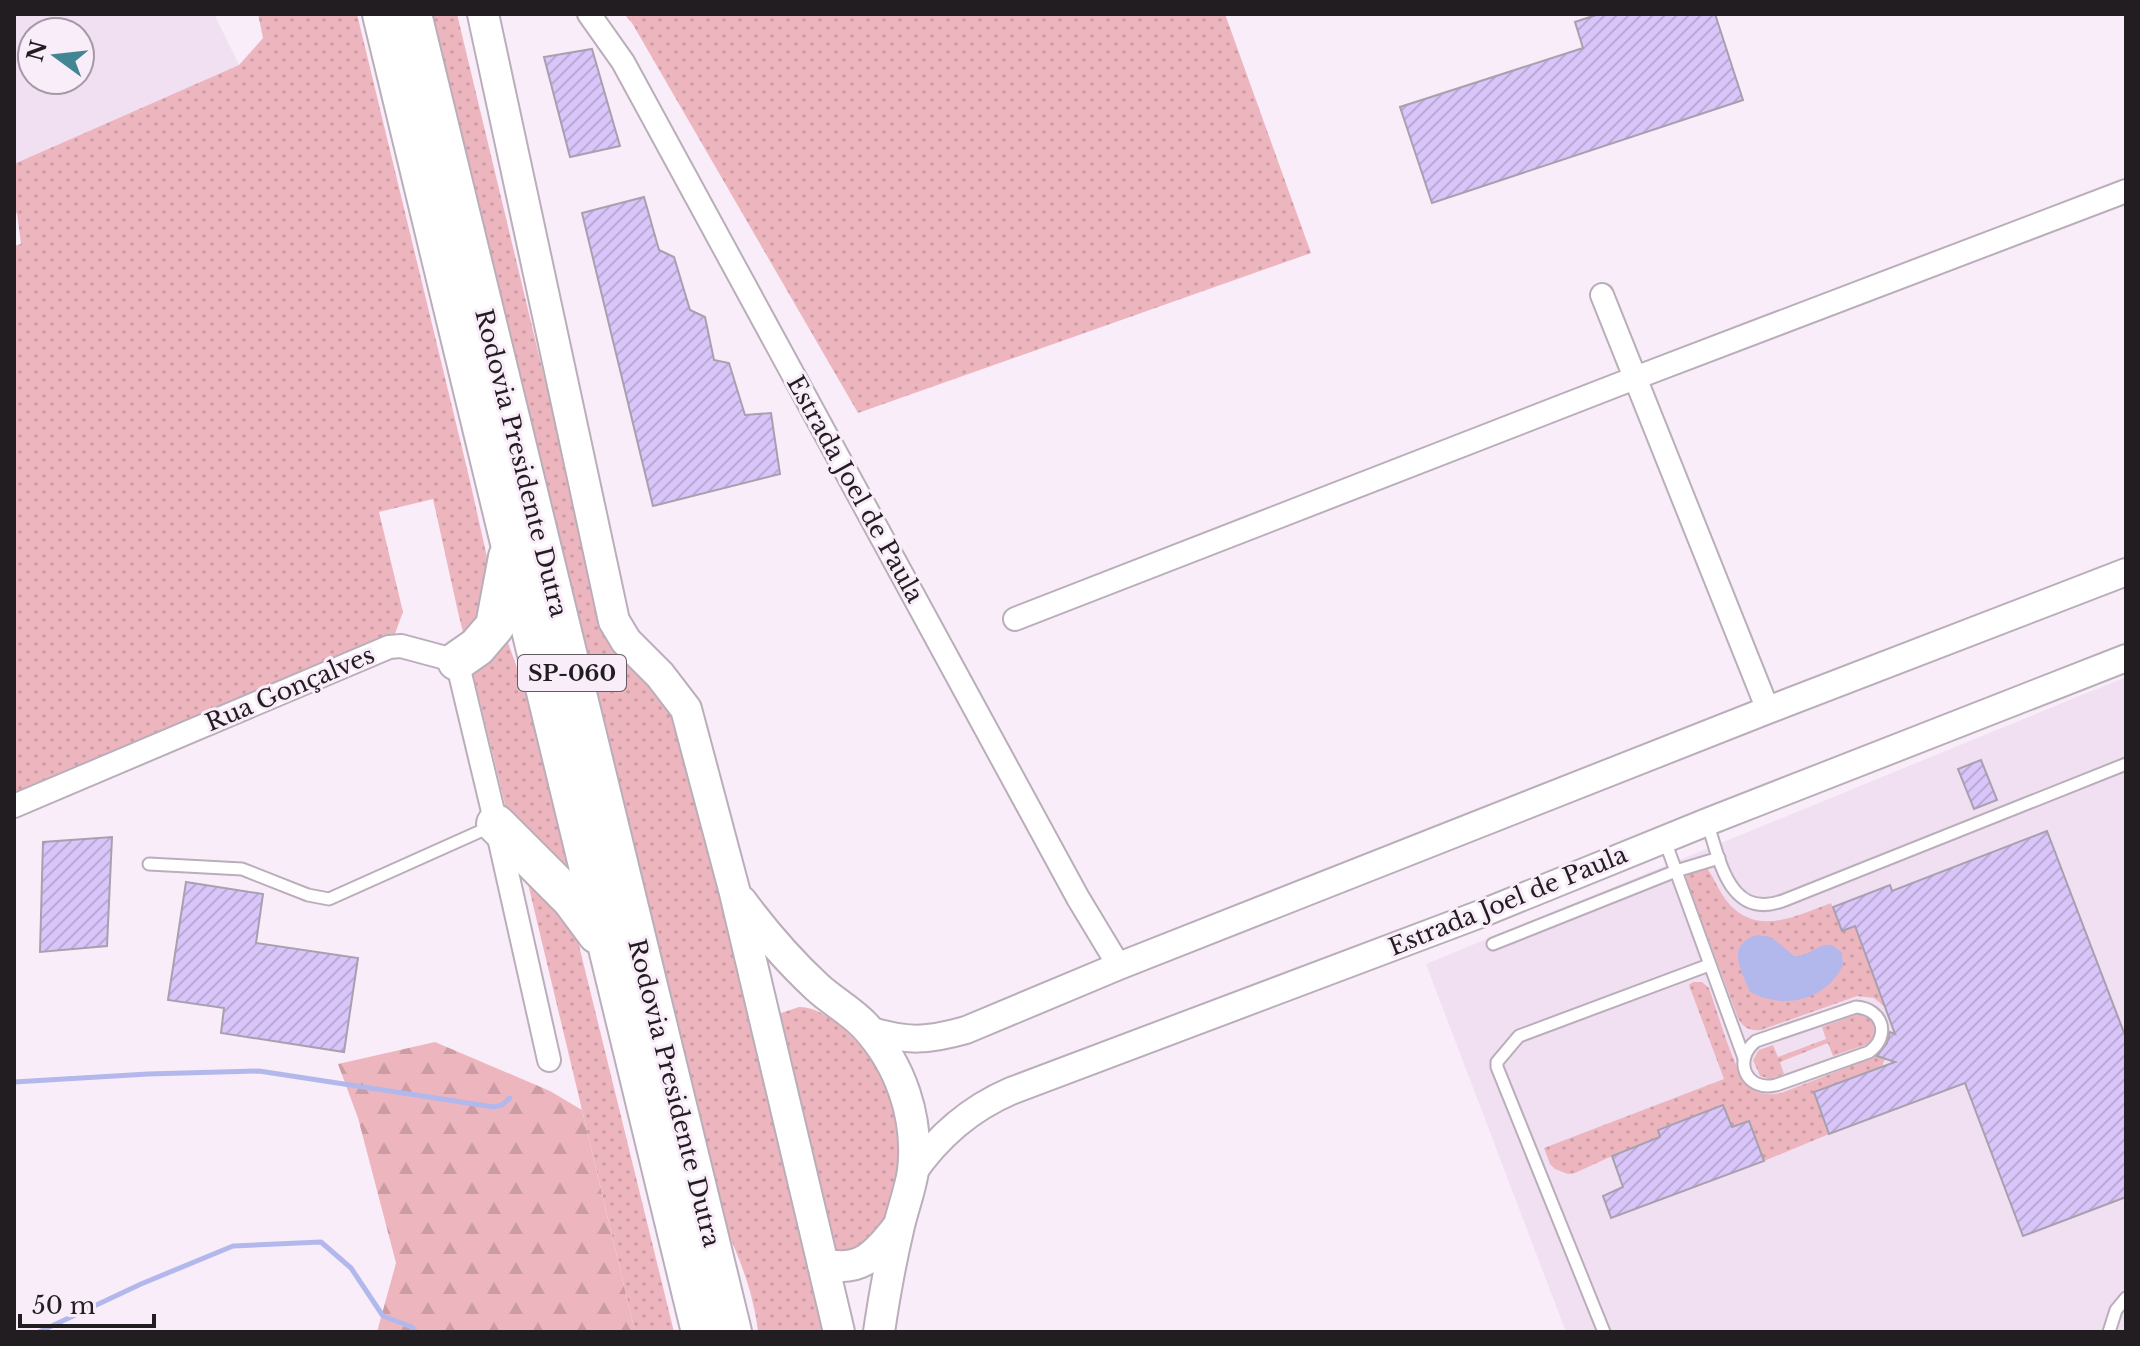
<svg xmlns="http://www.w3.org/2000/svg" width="2140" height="1346" font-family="'Libre Baskerville',serif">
	<defs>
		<pattern id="grass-dots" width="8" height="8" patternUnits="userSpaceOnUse" patternTransform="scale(2)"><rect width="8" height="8" fill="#edb6bf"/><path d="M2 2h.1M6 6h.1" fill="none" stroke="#cb9ca4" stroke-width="1.8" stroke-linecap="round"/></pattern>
		<pattern id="forest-firs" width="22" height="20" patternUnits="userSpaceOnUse" patternTransform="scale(2)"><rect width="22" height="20" fill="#edb6bf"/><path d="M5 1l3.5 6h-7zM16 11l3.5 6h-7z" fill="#cb9ca4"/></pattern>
		<pattern id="building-hatch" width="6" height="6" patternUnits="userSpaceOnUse" patternTransform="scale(2)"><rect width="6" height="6" fill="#d9c5f9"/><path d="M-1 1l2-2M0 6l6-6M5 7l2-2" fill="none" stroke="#baa9d5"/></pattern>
	</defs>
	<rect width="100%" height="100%" fill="#f9edfa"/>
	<g fill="#f1dff2" fill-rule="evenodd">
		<path d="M14,14H214L239,65L14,164ZM32,32H80V80H32Z"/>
		<path d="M2126,677V1332H1566L1426,964Z"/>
	</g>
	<g fill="url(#grass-dots)">
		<path d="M258,14H357L470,481L503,629L540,730L579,894L508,817L458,612L433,499L379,512L403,612L393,639L14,798V246L21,244L17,214L14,210V164L239,65L263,38Z"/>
		<path d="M426,14H457L597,597L673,710L832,1332H758C752,1278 727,1230 704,1183Z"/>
		<path d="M624,14H1225L1311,253L858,413L632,23Z"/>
		<path d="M524,867L574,925L674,1332H635Z"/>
		<path d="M1706,867C1714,877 1718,890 1726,900C1755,938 1796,916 1831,903L1842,931L1861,923L1860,941L1885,1007L1874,998L1857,996L1761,1030C1750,1031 1743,1028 1738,1018L1686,879L1688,870Z"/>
		<path d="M1693,982H1702L1709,988C1717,1010 1735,1076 1751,1088C1760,1095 1771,1095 1781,1093L1872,1058L1874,1055L1885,1059L1882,1066L1814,1092L1829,1134L1764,1161L1749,1121L1732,1127L1723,1105L1658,1129L1660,1137L1612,1156L1575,1173L1568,1174L1555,1169L1550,1164L1544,1148L1724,1079L1689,985Z"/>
		<path d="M799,1007C820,1007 841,1025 855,1040C869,1055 882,1072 890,1091C905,1127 903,1188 883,1222C876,1232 867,1242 859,1251L834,1253L776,1019L781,1013Z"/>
		<path d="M1858,1014C1873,1016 1879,1030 1871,1043L1833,1056L1828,1043L1780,1062L1784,1074L1770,1079L1760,1076L1753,1060L1759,1050L1773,1045L1778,1057L1826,1039L1822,1027Z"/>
	</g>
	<path fill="url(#forest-firs)" d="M435,1042L550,1091L582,1110L635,1332H377L396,1263L358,1118L338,1064Z"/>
	<path fill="#b2b8ec" d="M1757,935L1771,937L1794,956C1814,958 1823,932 1842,953L1843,965C1826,1001 1783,1010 1750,992C1741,970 1725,945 1757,935Z"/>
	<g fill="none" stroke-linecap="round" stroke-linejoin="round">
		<g stroke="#b2b8ec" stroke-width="5">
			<path d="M14,1082L148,1074L259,1071L494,1107L502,1105L510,1098"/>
			<path d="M39,1332L141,1284L233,1246L321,1242L351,1268L383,1316L412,1327L416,1332"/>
		</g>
	</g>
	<g fill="url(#building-hatch)" stroke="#a6a0af" stroke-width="2">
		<path d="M1599,14H1715L1743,100L1432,203L1400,107L1583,48L1575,22Z"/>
		<path d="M592,49L620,146L570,157L544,57Z"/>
		<path d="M644,197L659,250L674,257L690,310L705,317L714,360L729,363L745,415L771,413L780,474L653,506L582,213Z"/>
		<path d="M1981,760L1997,800L1974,809L1958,769Z"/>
		<path d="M2047,831L2126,1038V1197L2023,1236L1965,1083L1829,1134L1814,1092L1895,1062L1877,1056L1887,1043L1890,1032L1895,1034L1855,926L1842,931L1833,907L1890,885L1892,891Z"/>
		<path d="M112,837L107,946L40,952L43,842Z"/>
		<path d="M186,882L263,894L256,943L358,958L344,1052L221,1033L224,1008L168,1000Z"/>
		<path d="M1723,1105L1732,1127L1749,1121L1764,1161L1611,1218L1603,1196L1623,1187L1612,1156L1660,1137L1658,1130Z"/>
	</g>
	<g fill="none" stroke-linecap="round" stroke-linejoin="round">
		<defs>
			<g id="service">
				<path d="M1707,822C1720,860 1729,922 1785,900L2126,764"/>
				<path d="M1665,841L1744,1058"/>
				<path d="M149,864L242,869L308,895L329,899L492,826"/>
				<path d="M1493,944L1676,871L1719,858"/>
				<path d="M1856,1007C1883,1009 1891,1036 1869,1052L1776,1085C1746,1092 1732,1060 1756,1041Z"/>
				<path d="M1604,1332L1497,1067V1062L1519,1036L1709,965"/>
				<path d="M2109,1332L2116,1310L2126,1298"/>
			</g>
			<g id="minor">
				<path d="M589,14L623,62L1078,898L1119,966"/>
				<path d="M1602,295L1768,710"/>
				<path d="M1015,619L1635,378L2126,191"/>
				<path d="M14,806L389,647L401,646L457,661L496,824L549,1060"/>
			</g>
			<g id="tertiary">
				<path d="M868,1030C908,1042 927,1041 966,1030L1119,966L1768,710L2126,572"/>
				<path d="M912,1174C938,1136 969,1109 1011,1091L1483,913L1707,822L2126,658"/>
			</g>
			<g id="secondary">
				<path d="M483,14L614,621L626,641L660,675L686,709L735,893L839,1332"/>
				<path d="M741,901C764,932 789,961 817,987C832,1001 851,1011 865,1026C901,1065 919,1118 913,1171C910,1191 902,1211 898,1230C890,1264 884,1298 879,1332"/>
				<path d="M823,1264C860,1273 876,1255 897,1228"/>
			</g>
			<g id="motorway">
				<path d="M382,14L701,1332"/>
				<path d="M412,14L732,1332"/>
				<path d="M457,661L477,647L495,626L508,557"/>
				<path d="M496,824L571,899L597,934"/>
			</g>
		</defs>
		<use href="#service" stroke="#b9aeba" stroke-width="15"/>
		<use href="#minor" stroke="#b9aeba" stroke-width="26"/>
		<use href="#tertiary" stroke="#b9aeba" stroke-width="30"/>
		<use href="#secondary" stroke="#b9aeba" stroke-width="34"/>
		<use href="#motorway" stroke="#b9aeba" stroke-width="42"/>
		<use href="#service" stroke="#fff" stroke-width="11"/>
		<use href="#minor" stroke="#fff" stroke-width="22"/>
		<use href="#tertiary" stroke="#fff" stroke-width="26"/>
		<use href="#secondary" stroke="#fff" stroke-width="30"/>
		<use href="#motorway" stroke="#fff" stroke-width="38"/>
	</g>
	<g text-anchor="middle" stroke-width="6" stroke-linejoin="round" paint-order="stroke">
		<rect fill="#f9edfa" stroke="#625b62" stroke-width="2" x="518" y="655" width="108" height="36" rx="6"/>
		<g font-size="22" font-weight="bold" fill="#211d21">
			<text x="572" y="681">SP-060</text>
		</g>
		<g font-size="24" fill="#211d21" stroke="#f9edfa">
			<text transform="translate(521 463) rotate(76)" y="8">Rodovia Presidente Dutra</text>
			<text transform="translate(855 489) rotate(61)" y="8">Estrada Joel de Paula</text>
			<text transform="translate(290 689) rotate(-23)" y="8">Rua Gonçalves</text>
			<text transform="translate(1508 901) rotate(-22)" y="8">Estrada Joel de Paula</text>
			<text transform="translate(674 1093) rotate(76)" y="8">Rodovia Presidente Dutra</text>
		</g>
	</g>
	<rect width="2140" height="1346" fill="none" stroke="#211d21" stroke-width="32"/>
	<g transform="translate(56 56) rotate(285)"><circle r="38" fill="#f9edfa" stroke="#a39aa3" stroke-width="2"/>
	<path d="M0-6L14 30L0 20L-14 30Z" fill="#428694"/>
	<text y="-12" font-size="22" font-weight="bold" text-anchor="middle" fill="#211d21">N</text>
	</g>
	<path d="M20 1314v12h134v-12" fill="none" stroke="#211d21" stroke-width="4"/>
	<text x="32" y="1314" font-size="24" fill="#211d21" stroke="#f9edfa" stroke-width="6" paint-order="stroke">50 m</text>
</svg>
